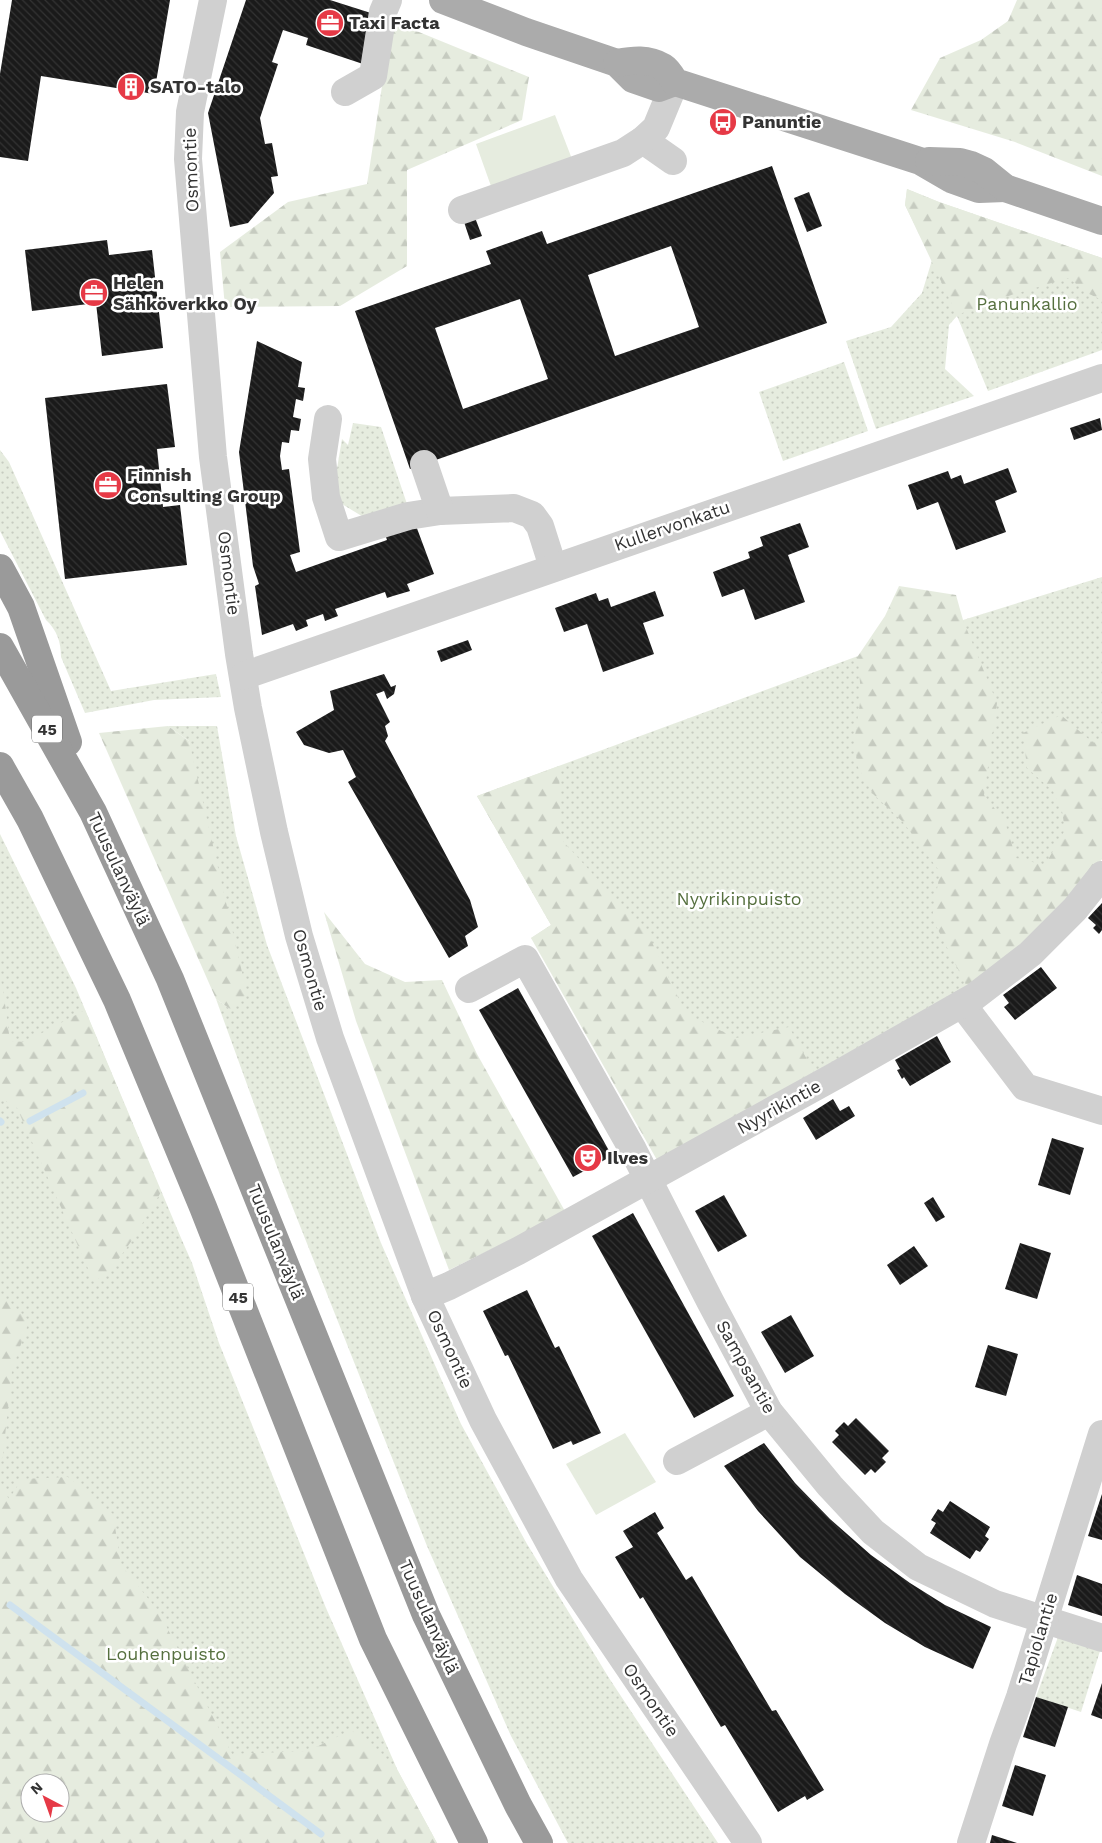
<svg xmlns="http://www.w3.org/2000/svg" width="1102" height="1843" font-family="'Work Sans',sans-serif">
	<defs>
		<pattern id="green-dots" width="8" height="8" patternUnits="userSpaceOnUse" patternTransform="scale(1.25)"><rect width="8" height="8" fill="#e6ecdf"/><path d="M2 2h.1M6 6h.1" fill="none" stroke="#c6cbc0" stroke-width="1.8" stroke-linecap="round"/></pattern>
		<pattern id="forest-firs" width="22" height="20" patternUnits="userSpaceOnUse" patternTransform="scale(1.25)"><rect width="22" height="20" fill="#e6ecdf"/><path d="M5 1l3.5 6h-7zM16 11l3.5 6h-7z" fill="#c6cbc0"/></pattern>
		<pattern id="building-back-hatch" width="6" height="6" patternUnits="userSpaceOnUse" patternTransform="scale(1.25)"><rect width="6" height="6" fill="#1a1a1a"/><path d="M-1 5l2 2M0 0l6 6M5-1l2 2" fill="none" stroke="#333"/></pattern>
	</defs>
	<rect width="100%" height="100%" fill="#fff"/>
	<g fill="url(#green-dots)" fill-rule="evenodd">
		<path d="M907,189L939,202L1102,258V350L988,391L957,316L949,325L945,369L974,396L876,429L846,341L891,327L922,293L932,260L905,205Z"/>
		<path d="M844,362L868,431L783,461L759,392Z"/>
		<path d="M353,423L381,427L408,507L365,518L332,498L342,439L348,445Z"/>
		<path d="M0,450L9,462L111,691L216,674L221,697L154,700L85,713L61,657C61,642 57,630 46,620L0,531Z"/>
		<path d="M1102,577V859L1001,965L948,997L763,1101L531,938L551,925L477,796L858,656L963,620Z"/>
		<path d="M168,726H217L236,836L267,945L381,1243L461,1424L527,1544L609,1678L718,1843H568L511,1736L427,1546L281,1178L216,999L230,1009L189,741Z"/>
		<path d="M0,834L76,988L181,1238L192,1263L219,1343L326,1608L398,1771L437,1843H0ZM30,1783H60V1813H30Z"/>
		<path d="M1058,1637L1100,1651L1081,1712L1036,1697Z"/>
	</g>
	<g fill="url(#forest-firs)" fill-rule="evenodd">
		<path d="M1017,0H1102V176L1015,142L911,110L940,58L981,40L1008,21Z"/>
		<path d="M392,21L529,77L522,120L407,170V266L340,306L225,307L220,252L288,202L367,184Z"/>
		<path d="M907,189L939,202L1102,258V300L1087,293L1069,278L1014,294L957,315L905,205Z"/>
		<path d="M899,586L956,595L963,620L997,703L984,795L1005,822L1016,858L1045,865L1065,830L1062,811L1053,791L1027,768L1023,733L1061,715L1093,743L1102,739V859L1068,902L1025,948L967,987L932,918L940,872L903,822L873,794L858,767L854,742L861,696L858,656L885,616Z"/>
		<path d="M168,726L189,741L247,994L230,1009L216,999L99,733Z"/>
		<path d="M559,766L561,839L649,936L686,1014L736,1038L789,1027L814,1072L657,1160L531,938L551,925L477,796Z"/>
		<path d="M324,912L365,964L405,982L442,980L477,1054L566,1213L449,1270L356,1021Z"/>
		<path d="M0,977L3,989L10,1041L25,1042L85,1010L161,1192L135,1236L113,1267L94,1282L17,1108L0,1098Z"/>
		<path d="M0,1293L29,1321L12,1370L3,1455L0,1466Z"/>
		<path d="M68,1477L113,1514L121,1565L159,1612L232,1754L308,1751L351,1730L379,1751L398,1771L437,1843H0V1485L9,1499L22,1479ZM30,1783H60V1813H30Z"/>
	</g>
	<g fill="#e6ecdf">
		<path d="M555,115L572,159L492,189L476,144Z"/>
		<path d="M625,1433L656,1482L596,1515L566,1464Z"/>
	</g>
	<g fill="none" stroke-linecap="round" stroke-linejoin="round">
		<g stroke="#cfe2ee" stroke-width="7">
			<path d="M0,1121L1,1122"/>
			<path d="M30,1121L83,1093"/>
			<path d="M10,1605L321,1834"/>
		</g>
	</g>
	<g fill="url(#building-back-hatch)" fill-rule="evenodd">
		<path d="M12,0H170L154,94L41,76L28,161L0,157V74Z"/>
		<path d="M246,0H330L374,14L366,65L306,45L308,38L283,30L272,62L278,64L260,118L265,144L272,143L278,176L271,177L274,193L248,223L230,227L208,113Z"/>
		<path d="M772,166L827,323L410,469L355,311L491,264L486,251L542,231L547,244ZM671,246L699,327L615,356L588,275ZM520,299L548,379L463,409L435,328Z"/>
		<path d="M809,192L822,226L807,232L794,198Z"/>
		<path d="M474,215L482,236L470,240L463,219Z"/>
		<path d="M107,240L109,255L152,250L163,348L102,356L96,303L32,311L25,250Z"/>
		<path d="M257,341L302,362L298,387L305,388L303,401L296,399L293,417L301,419L299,431L291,430L289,443L282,442L280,456L282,470L289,469L300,552L290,555L296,572L387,540L385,534L415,523L434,574L407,584L410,591L393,596L387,598L385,592L335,609L338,616L325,621L323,614L306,620L308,626L296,631L293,624L262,635L255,586L259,584L253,566L239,452Z"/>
		<path d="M167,384L175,447L157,449L163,507L180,505L187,565L65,579L45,398Z"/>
		<path d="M1100,418L1102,430L1074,440L1070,428Z"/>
		<path d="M1008,468L1017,492L995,501L1006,532L956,550L938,502L917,510L908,485L948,471L951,479L961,475L964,484Z"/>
		<path d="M800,523L809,547L788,555L805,602L755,620L744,589L722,597L713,572L750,558L748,552L763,546L760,537Z"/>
		<path d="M655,591L664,616L643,623L654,654L603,672L587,624L564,632L555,608L596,593L599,601L608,598L611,607Z"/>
		<path d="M468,640L472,650L441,662L437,651Z"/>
		<path d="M384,674L391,687L396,685L394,694L387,699L384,691L376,694L390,722L385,726L388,736L385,741L470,900L478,927L465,936L468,946L449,958L348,782L356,777L343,750L329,753L304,745L296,732L334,710L330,691Z"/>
		<path d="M1102,903V930L1099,934L1093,928L1096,925L1088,918Z"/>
		<path d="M1041,967L1057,988L1015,1020L1004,1007L1009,1003L1003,995Z"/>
		<path d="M518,988L612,1156L573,1177L479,1010Z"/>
		<path d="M937,1036L951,1062L910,1086L904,1077L902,1079L897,1070L900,1069L895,1060Z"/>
		<path d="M833,1099L840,1111L849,1106L855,1116L816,1140L803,1118Z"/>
		<path d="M1052,1138L1084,1148L1070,1195L1038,1185Z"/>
		<path d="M724,1195L747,1236L718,1252L695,1211Z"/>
		<path d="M933,1197L945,1217L936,1222L924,1203Z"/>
		<path d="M633,1213L734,1396L694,1418L592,1236Z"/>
		<path d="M1020,1243L1051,1253L1037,1299L1005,1289Z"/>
		<path d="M914,1246L928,1266L900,1285L887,1265Z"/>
		<path d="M527,1290L555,1348L559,1346L601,1433L573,1445L571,1441L553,1449L508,1355L505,1356L483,1311Z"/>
		<path d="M791,1315L814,1356L785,1373L761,1332Z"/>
		<path d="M988,1345L1018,1354L1006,1396L975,1387Z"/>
		<path d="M856,1418L889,1451L882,1458L886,1462L875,1473L871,1469L865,1475L832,1442L839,1435L835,1431L844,1422L848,1426Z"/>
		<path d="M764,1443L795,1483L830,1519L871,1555L910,1583L945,1605L991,1627L973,1669L925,1647L885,1623L845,1594L800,1557L758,1511L724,1466Z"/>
		<path d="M1102,1494V1540L1088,1536Z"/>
		<path d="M950,1501L990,1527L985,1536L989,1539L980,1552L976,1550L970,1559L930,1533L936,1523L931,1520L938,1509L943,1512Z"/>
		<path d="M655,1512L664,1528L657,1533L686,1580L692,1576L772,1711L776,1710L824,1790L807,1800L805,1796L778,1812L725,1725L721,1727L643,1597L640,1599L615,1557L633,1547L623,1531Z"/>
		<path d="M1077,1575L1102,1584V1616L1068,1605Z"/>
		<path d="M1102,1683V1719L1091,1715Z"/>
		<path d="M1036,1697L1068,1707L1055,1747L1023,1737Z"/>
		<path d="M1015,1765L1046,1775L1033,1816L1002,1806Z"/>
		<path d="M992,1835L1017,1843H990Z"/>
	</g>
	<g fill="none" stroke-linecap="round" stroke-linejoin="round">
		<g stroke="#d0d0d0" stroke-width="28">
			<path d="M213,0L190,112L188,159L213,457L239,654L248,708L274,832L299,936L330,1038L425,1296L483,1420L569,1579L748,1843"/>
			<path d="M345,92L373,76L383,12L388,0"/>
			<path d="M643,140L673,161"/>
			<path d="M462,210L623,153L643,140L656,128L675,82"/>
			<path d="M328,419L322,459L326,497L339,537L408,516L440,511L514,508L532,515L540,526L553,567"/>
			<path d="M424,464L440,511"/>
			<path d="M243,676L1102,378"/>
			<path d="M469,989L525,959L633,1150L710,1301L769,1412L830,1486L873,1532L918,1567L995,1604L1102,1638"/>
			<path d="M962,1004L1025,1087L1102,1111"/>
			<path d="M425,1296L449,1286L518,1251L835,1076L974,997L1030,954L1075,909L1102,875"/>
			<path d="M677,1461L769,1412"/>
			<path d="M971,1843L1003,1744L1020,1697L1102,1434"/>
		</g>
		<g stroke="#ababab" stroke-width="28">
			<path d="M443,0L526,32L617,63L633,79L659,88L675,82"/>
			<path d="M617,63C633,60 648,58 663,67C668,70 672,77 675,82L920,161L951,179L979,189L1005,188"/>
			<path d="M929,161L960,162L971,165L984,171L1005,188L1102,221"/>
		</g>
		<g stroke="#9a9a9a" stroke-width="28">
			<path d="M0,568L21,607L68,742"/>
			<path d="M0,647L93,812L170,979L426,1615L518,1805L539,1843"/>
			<path d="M0,766L30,819L117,1000L203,1207L373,1639L474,1843"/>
		</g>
	</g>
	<defs>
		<symbol id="office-disc" viewBox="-11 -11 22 22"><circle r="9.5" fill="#e63946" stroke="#fff"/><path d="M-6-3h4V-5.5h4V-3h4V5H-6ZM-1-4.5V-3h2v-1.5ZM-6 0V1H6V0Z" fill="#fff"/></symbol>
		<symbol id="building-disc" viewBox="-11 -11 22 22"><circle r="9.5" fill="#e63946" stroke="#fff"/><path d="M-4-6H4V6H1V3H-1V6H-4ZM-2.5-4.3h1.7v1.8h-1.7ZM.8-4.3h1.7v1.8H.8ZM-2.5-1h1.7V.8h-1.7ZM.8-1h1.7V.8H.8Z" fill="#fff"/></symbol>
		<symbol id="bus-disc" viewBox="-11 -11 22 22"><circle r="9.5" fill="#e63946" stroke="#fff"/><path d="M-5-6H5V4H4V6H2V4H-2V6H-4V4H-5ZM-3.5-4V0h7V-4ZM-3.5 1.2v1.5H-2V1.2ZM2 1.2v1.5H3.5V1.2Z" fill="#fff"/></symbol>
		<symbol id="theatre-disc" viewBox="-11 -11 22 22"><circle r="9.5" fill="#e63946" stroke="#fff"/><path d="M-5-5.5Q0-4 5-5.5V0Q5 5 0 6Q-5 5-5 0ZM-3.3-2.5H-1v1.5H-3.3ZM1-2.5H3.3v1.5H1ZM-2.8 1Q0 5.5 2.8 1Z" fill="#fff"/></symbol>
	</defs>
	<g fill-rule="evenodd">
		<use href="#office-disc" x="314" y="7" width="32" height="32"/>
		<use href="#building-disc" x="115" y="71" width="32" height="32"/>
		<use href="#bus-disc" x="707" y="106" width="32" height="32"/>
		<use href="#office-disc" x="78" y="277" width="32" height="32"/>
		<use href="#office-disc" x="92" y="469" width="32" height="32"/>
		<use href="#theatre-disc" x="572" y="1142" width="32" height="32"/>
	</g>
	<g text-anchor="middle" stroke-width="5" stroke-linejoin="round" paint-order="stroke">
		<g fill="#fff" stroke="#707070" stroke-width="1">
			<rect x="32" y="715.5" width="30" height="27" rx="4"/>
			<rect x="223" y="1283.5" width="30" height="27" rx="4"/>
		</g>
		<g font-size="16" font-weight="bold" fill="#333">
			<text x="47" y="735">45</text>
			<text x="238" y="1303">45</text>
		</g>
		<g font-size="18" font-weight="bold" fill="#333" stroke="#fff" text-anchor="start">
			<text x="349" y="29">Taxi Facta</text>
			<text x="150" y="93">SATO-talo</text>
			<text x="742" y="128">Panuntie</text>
			<text x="113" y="289">Helen<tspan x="113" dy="21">Sähköverkko Oy</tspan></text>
			<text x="127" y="481">Finnish<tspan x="127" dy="21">Consulting Group</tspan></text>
			<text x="607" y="1164">Ilves</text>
		</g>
		<g font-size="18" fill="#333" stroke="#fff">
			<text transform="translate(191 170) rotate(-92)" y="6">Osmontie</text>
			<text transform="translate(672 526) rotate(-19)" y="6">Kullervonkatu</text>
			<text transform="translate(229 573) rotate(83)" y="6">Osmontie</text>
			<text transform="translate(119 869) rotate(65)" y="6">Tuusulanväylä</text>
			<text transform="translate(310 970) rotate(74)" y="6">Osmontie</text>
			<text transform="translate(779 1107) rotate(-29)" y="6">Nyyrikintie</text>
			<text transform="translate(276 1242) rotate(68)" y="6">Tuusulanväylä</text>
			<text transform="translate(450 1349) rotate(65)" y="6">Osmontie</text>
			<text transform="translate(746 1367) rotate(61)" y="6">Sampsantie</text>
			<text transform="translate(429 1617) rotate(66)" y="6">Tuusulanväylä</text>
			<text transform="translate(1038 1639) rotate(-73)" y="6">Tapiolantie</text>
			<text transform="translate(651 1700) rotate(56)" y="6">Osmontie</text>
		</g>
		<g font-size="18" fill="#56703f" stroke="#fff">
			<text x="1027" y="310">Panunkallio</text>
			<text x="739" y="905">Nyyrikinpuisto</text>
			<text x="166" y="1660">Louhenpuisto</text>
		</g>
	</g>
	<g transform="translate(45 1798) rotate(319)"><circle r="24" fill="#ffffff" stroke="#adadad"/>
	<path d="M0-4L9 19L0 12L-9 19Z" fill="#e63946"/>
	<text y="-8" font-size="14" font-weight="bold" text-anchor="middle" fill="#333333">N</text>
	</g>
</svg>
